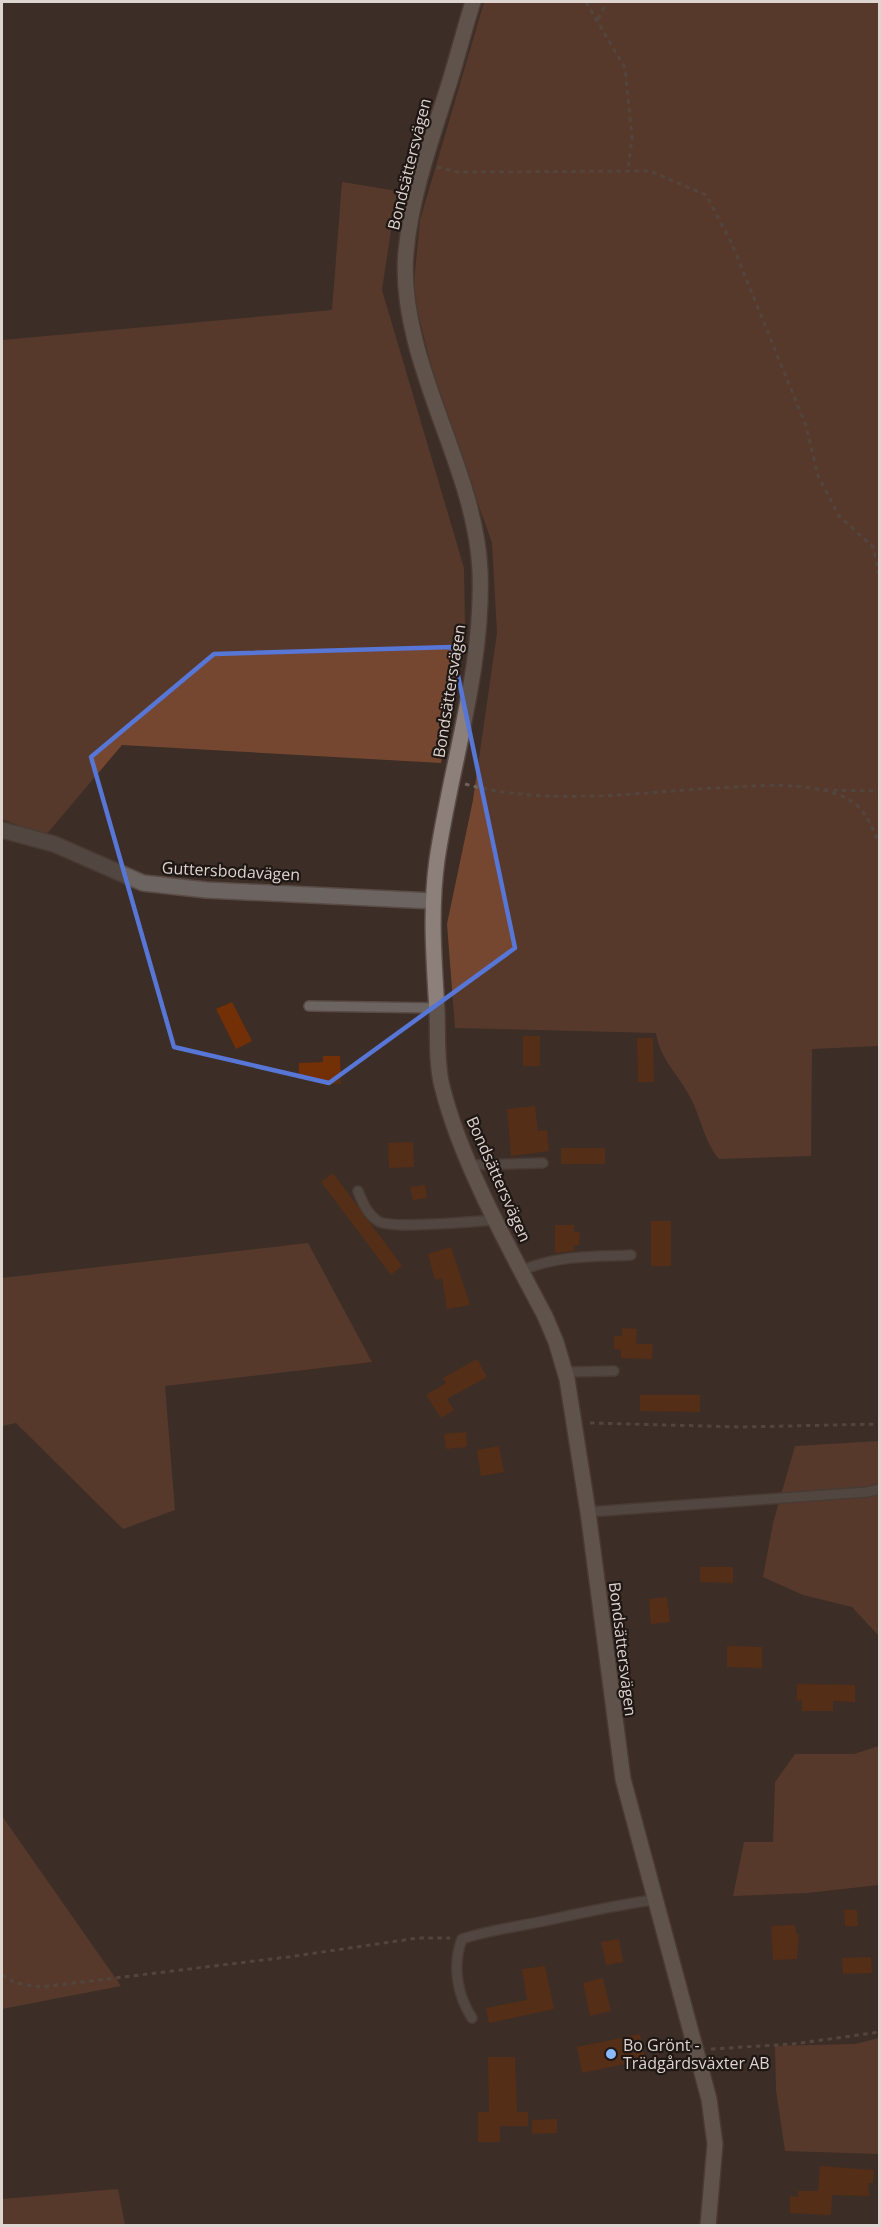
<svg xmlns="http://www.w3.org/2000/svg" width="881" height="2227" font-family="'Open Sans',sans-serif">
	<rect width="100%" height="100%" fill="#3c2d26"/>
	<g fill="#754731">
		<path d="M484,2H879V1046L812,1049L811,1156L719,1159C703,1140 701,1116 689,1095C677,1073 660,1059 656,1033L455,1028L447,924L473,800L497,633L492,543L436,385L413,293L420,220Z"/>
		<path d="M342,182L397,191L382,290L464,568L465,627L441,763L122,745L45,836L2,819V340L332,310Z"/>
		<path d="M308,1243L372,1362L165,1386L175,1510L123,1529L16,1423L2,1426V1278Z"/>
		<path d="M879,1441V1636L852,1607L803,1595L763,1577L773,1523L795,1446Z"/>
		<path d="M879,1746V1885L807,1893L733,1896L744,1842H773L775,1782L795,1754H854Z"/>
		<path d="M2,1816L121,1986L2,2009Z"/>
		<path d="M879,2038V2154L785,2151L776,2090L775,2046L855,2044Z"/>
		<path d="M118,2189L125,2225H2V2199Z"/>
	</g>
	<g fill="#732f06">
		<path d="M232,1002L252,1041L236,1049L216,1009Z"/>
		<rect x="523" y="1036" width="17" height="30"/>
		<path d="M637,1038H653L654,1082H638Z"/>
		<path d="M323,1056H340L341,1084L323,1085V1079H299V1063L323,1062Z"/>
		<path d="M535,1106L538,1131L547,1130L549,1151L511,1156L507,1109Z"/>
		<path d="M413,1142L414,1167L389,1168L388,1143Z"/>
		<rect x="561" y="1148" width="44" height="16"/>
		<path d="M333,1173L402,1266L391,1275L321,1182Z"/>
		<path d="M425,1185L427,1198L413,1200L410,1187Z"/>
		<rect x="651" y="1221" width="20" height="45"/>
		<path d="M555,1225H574V1232H580L579,1245H574V1251L555,1253Z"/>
		<path d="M451,1247L470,1305L447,1309L442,1278L435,1280L428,1254Z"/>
		<path d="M622,1328L637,1329L636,1344H653L652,1359L621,1358V1350L614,1349V1336H622Z"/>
		<path d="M477,1359L487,1377L447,1399L454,1410L441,1418L426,1395L446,1383L443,1378Z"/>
		<path d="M640,1395H700V1412L640,1411Z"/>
		<path d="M466,1432L467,1447L446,1449L444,1434Z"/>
		<path d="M499,1446L504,1472L481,1476L477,1450Z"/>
		<path d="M700,1567H733V1583L700,1582Z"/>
		<path d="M667,1597L670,1622L651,1624L649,1599Z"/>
		<path d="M727,1646L762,1647V1668L727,1667Z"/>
		<path d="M797,1684L855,1685V1702L833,1701V1711H802V1700L797,1701Z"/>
		<path d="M844,1910H857L858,1926H845Z"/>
		<path d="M795,1925L796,1934H799L797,1959L773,1960L771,1926Z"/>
		<path d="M619,1939L623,1962L606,1965L601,1942Z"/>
		<path d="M871,1957L872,1973L843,1974L842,1958Z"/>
		<path d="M545,1966L554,2009L489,2023L486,2008L527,2000L522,1969Z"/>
		<path d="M603,1978L611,2011L590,2016L583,1983Z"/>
		<path d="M640,2034L645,2060L582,2073L577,2047Z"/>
		<path d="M488,2057H515L517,2112H528V2126H500V2142H478V2112H489Z"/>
		<path d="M557,2119V2133L532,2134V2120Z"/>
		<path d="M820,2166L874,2170L873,2183H868L869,2196L832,2195L831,2215L790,2213V2196L798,2197V2191H818Z"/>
	</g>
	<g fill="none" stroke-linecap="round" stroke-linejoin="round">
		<defs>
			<g id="lane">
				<path d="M309,1006L436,1008"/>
				<path d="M471,1165L543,1163"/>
				<path d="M358,1191C362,1201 367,1214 378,1221C391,1230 476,1221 497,1220"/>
				<path d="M521,1271C555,1255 595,1257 631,1255"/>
				<path d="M565,1372L614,1371"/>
				<path d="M588,1512L867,1492L880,1489"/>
				<path d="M472,2018C457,1995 452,1965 462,1939C489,1930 516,1927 544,1921C581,1913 616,1905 653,1900"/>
			</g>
			<path id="street" d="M2,830L54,844L143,883L206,890L433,901"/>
			<path id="secondary" d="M473,2C464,30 457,59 448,87C431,141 411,196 406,252C403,282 408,312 415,340C434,417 476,491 480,570C484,668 451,764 437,860C430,910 434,961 437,1011C438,1035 436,1062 442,1086C460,1160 509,1248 545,1316L556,1342L567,1379L588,1512L623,1779L709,2099L715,2144L708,2226"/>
		</defs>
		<use href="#lane" stroke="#594b45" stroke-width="12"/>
		<use href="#street" stroke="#594b45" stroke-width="18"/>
		<use href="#secondary" stroke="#594b45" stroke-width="18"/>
		<g stroke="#6f625c" stroke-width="3" stroke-dasharray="4.5 4.5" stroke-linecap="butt">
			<path d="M586,2L625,68L632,138L628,170"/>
			<path d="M598,19L607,2"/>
			<path d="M437,167L457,172L650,171L706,195L732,244L806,426L818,476L839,516L873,547L880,580"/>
			<path d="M465,784C546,806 632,793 715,788C756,786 807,780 846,798C864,807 870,823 878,841"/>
			<path d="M824,790L880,791"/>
			<path d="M590,1423L741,1427L880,1424"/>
			<path d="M2,1975L16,1983L41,1987L288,1957L418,1938H450"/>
			<path d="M711,2049L793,2044L880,2032"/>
		</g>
		<use href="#lane" stroke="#6c6461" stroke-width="9"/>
		<use href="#street" stroke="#6c6461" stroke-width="15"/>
		<use href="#secondary" stroke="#8d807b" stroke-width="15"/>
	</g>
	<path d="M0 0H881V2227H0ZM452,647L515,948L329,1083L174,1047L91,757L214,654Z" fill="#3c2d26" fill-opacity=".55" fill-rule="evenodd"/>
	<path fill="none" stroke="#5776d6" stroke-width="4.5" stroke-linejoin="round" d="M452,647L515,948L329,1083L174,1047L91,757L214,654Z"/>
	<circle fill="#89bafc" stroke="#1e1714" stroke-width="2" cx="611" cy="2054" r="6"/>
	<g text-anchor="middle" stroke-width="4.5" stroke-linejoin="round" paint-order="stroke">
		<g font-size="16" fill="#ded4d0" stroke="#1e1714">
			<text transform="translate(409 164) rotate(-76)" y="6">Bondsättersvägen</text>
			<text transform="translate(449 691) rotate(-81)" y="6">Bondsättersvägen</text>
			<text transform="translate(231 871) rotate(3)" y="6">Guttersbodavägen</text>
			<text transform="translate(499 1179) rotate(66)" y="6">Bondsättersvägen</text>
			<text transform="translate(623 1649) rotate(83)" y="6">Bondsättersvägen</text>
		</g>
		<g font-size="16" fill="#ded4d0" stroke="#1e1714" text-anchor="start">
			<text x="623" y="2051">Bo Grönt -<tspan x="623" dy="18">Trädgårdsväxter AB</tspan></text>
		</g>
	</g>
	<rect width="881" height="2227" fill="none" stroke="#ded4d0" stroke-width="6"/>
</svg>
